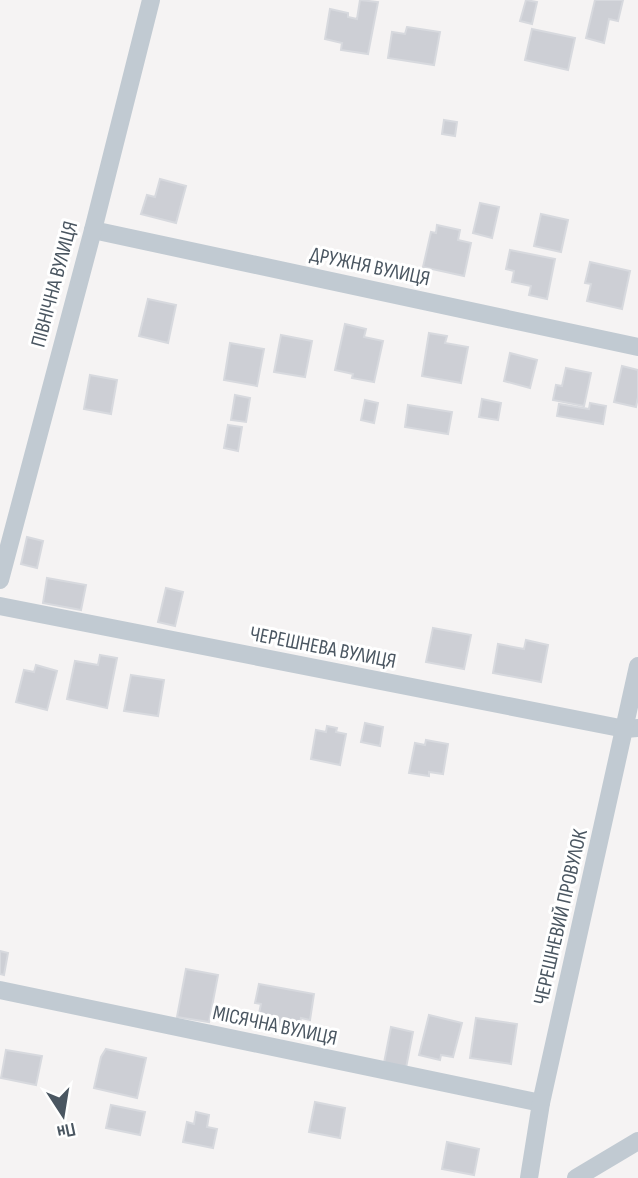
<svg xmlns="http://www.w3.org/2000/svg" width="638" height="1178" font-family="'Sofia Sans Condensed',sans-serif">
	<rect width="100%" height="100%" fill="#f5f3f3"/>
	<g fill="#cdcfd5" stroke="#d7d9de" stroke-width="2">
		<path d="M360,0L378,2L368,54L341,50L342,43L325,39L330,9L348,13V17L357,19Z"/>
		<path d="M526,0L537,2L532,24L520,21Z"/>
		<path d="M595,0H623L618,21L609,19L604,43L586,38Z"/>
		<path d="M407,27L440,32L434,65L388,58L392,32L405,34Z"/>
		<path d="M532,29L575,38L568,70L525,60Z"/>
		<path d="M444,120L457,122L455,136L442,134Z"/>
		<path d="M160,179L186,186L176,223L141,214L147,195L155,197Z"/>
		<path d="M480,203L499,207L492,238L473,233Z"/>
		<path d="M541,214L568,220L561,252L534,246Z"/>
		<path d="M437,225L460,230L458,240L471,243L464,276L423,267L431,232L436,233Z"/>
		<path d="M510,250L555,259L547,299L529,295L531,286L512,282L514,271L506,269Z"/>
		<path d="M590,262L630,271L622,309L587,301L591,284L585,283Z"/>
		<path d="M148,299L176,305L168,343L139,336Z"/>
		<path d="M345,324L366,329L364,337L383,341L374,382L352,378L353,374L335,370Z"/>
		<path d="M429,333L447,336L445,343L468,347L461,383L422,376Z"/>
		<path d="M281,335L312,341L305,377L274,372Z"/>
		<path d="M230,343L264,349L257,386L224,380Z"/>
		<path d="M510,353L537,360L530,388L504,381Z"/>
		<path d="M622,366L638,370V397L636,407L614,402Z"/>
		<path d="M566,368L591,373L584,406L553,400L556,385L562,386Z"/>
		<path d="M90,375L117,380L111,414L84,409Z"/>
		<path d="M235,395L250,398L246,422L231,420Z"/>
		<path d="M482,399L501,403L498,420L479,417Z"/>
		<path d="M365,400L378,403L374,423L361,420Z"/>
		<path d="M590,403L606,406L603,424L557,416L559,404L589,409Z"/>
		<path d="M408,405L452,412L448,434L405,427Z"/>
		<path d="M228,425L242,427L238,451L224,448Z"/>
		<path d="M27,537L43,541L37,568L21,564Z"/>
		<path d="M47,578L86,585L81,610L43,603Z"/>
		<path d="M166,588L183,592L175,626L158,622Z"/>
		<path d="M433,628L471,635L464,669L426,662Z"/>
		<path d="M526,640L548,645L541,682L493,673L498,644L524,649Z"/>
		<path d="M100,655L117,658L107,708L67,699L75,661L98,665Z"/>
		<path d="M36,665L57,671L47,710L16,702L24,670L34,672Z"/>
		<path d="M131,675L164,680L158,716L124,711Z"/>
		<path d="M365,723L383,727L380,746L361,742Z"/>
		<path d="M327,726L337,728L336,732L346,734L340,765L311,759L316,730L326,732Z"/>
		<path d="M426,740L448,744L443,774L429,772V776L409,773L415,743L425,745Z"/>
		<path d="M0,951L8,953L4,975L0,974Z"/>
		<path d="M186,969L218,975L209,1022L177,1017Z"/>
		<path d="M259,984L314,994L310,1020L301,1018L298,1031L257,1023L261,1004L255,1003Z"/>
		<path d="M429,1015L462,1023L453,1057L441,1055L440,1060L419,1055Z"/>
		<path d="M476,1018L517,1024L511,1064L470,1058Z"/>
		<path d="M391,1027L413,1032L406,1068L384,1063Z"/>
		<path d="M106,1049L146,1058L137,1098L94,1088L101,1057Z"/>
		<path d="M6,1050L42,1056L36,1085L1,1078Z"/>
		<path d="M315,1102L345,1108L340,1138L309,1132Z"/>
		<path d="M111,1105L145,1112L140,1135L106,1128Z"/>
		<path d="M196,1112L209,1115L207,1127L217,1129L213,1148L183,1142L187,1122L194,1124Z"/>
		<path d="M447,1142L479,1149L474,1175L442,1169Z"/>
	</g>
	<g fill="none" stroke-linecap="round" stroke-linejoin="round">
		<g stroke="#c1cad2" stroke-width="18">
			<path d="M93,230L638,347"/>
			<path d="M0,580L93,230L151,0"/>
			<path d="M0,606L625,729L638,728"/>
			<path d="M0,990L541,1103"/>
			<path d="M529,1178L541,1103L638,666"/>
			<path d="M576,1178L638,1141"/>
		</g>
	</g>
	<g text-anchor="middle" stroke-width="6" stroke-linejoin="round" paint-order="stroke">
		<g font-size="21" fill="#4a5661" stroke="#fff">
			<text transform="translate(370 266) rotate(12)" y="7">ДРУЖНЯ ВУЛИЦЯ</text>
			<text transform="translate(54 284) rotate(-75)" y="7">ПІВНІЧНА ВУЛИЦЯ</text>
			<text transform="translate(323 647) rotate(11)" y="7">ЧЕРЕШНЕВА ВУЛИЦЯ</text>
			<text transform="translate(560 917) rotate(-77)" y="7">ЧЕРЕШНЕВИЙ ПРОВУЛОК</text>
			<text transform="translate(275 1025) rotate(12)" y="7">МІСЯЧНА ВУЛИЦЯ</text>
		</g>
	</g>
	<g transform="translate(63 1115) rotate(168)" stroke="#ffffff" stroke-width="5" paint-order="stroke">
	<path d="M0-5L12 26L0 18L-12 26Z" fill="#4a5661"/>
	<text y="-10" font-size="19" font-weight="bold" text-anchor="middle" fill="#4a5661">Пн</text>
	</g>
</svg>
